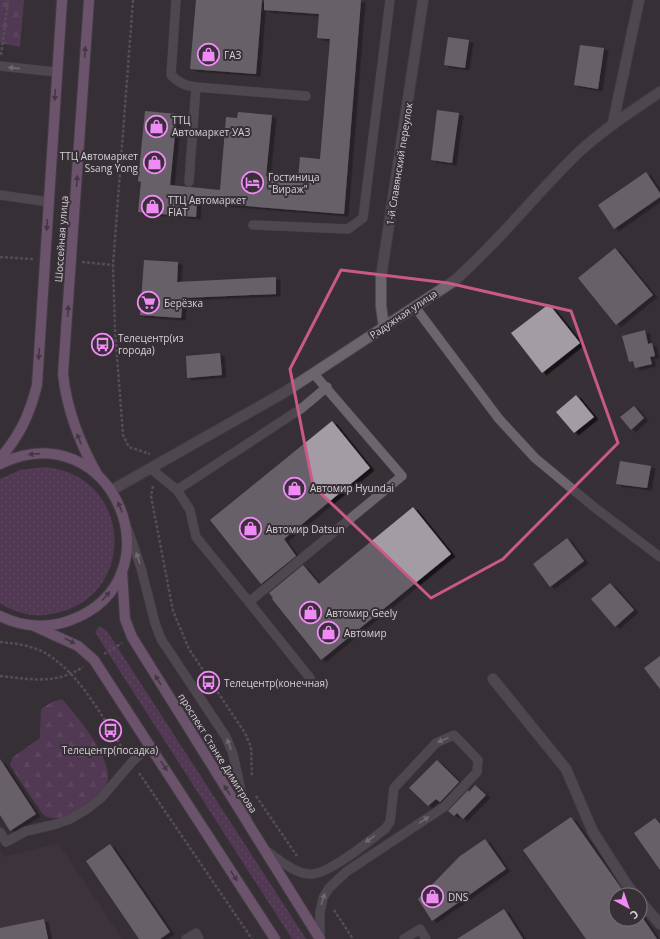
<svg xmlns="http://www.w3.org/2000/svg" width="660" height="939" font-family="'Open Sans',sans-serif">
	<defs>
		<pattern id="green-dots" width="8" height="8" patternUnits="userSpaceOnUse"><rect width="8" height="8" fill="#744676"/><path d="M2 2h.1M6 6h.1" fill="none" stroke="#876089" stroke-width="1.8" stroke-linecap="round"/></pattern>
		<pattern id="forest-firs" width="22" height="20" patternUnits="userSpaceOnUse"><rect width="22" height="20" fill="#744676"/><path d="M5 1l3.5 6h-7zM16 11l3.5 6h-7z" fill="#876089"/></pattern>
		<filter id="shadow"><feDropShadow dx="4.5" dy="2.5" stdDeviation="0" flood-color="#0009"/></filter>
	</defs>
	<rect width="100%" height="100%" fill="#373037"/>
	<path fill="#443944" d="M58,843L122,939H0V851L4,857Z"/>
	<g fill="url(#green-dots)">
		<path d="M44,467C133,474 140,598 52,614C34,618 15,613 0,603V479L20,470Z"/>
		<path d="M99,626L107,631L306,939H292L98,637L95,632Z"/>
	</g>
	<g fill="url(#forest-firs)">
		<path d="M0,0H24L20,47L0,43Z"/>
		<path d="M62,699C78,717 107,752 108,776C110,796 61,829 44,815C41,813 38,806 35,803C27,790 18,778 10,765L13,757L40,738L41,709L52,702Z"/>
	</g>
	<g fill="#a49ca4" filter="url(#shadow)">
		<path d="M196,0H262L256,74L190,69Z"/>
		<path d="M264,0H361L344,214L197,202L196,217L138,212L141,182L138,181L145,111L177,114L170,185L220,190L226,117L237,118L238,112L272,115L266,176L298,179L300,157L320,159L330,39L317,38L319,14L264,10Z"/>
		<path d="M448,37L469,40L465,68L444,65Z"/>
		<path d="M580,45L604,48L598,89L574,85Z"/>
		<path d="M437,110L459,113L452,163L431,160Z"/>
		<path d="M646,172L660,193V197L614,229L598,205Z"/>
		<path d="M615,248L653,295L616,325L578,278Z"/>
		<path d="M144,260L178,262L177,282L276,277V294L183,298L181,318L140,315Z"/>
		<path d="M549,304L580,343L542,373L511,333Z"/>
		<path d="M645,330L648,344L652,343L655,356L650,357L652,364L635,368L633,361L629,362L622,336Z"/>
		<path d="M220,353L222,375L187,378L186,356Z"/>
		<path d="M576,395L594,417L574,433L556,412Z"/>
		<path d="M634,406L644,418L631,430L620,417Z"/>
		<path d="M332,421L370,468L284,539L296,556L261,584L210,520Z"/>
		<path d="M620,461L651,466L647,488L616,484Z"/>
		<path d="M413,507L451,554L321,660L272,599L273,598L269,593L303,565L319,584Z"/>
		<path d="M567,538L584,561L550,587L533,564Z"/>
		<path d="M610,583L634,610L615,627L591,599Z"/>
		<path d="M660,656V689L644,668Z"/>
		<path d="M0,759L36,814L10,831L0,815Z"/>
		<path d="M437,760L459,782L440,802L436,799L428,806L409,788Z"/>
		<path d="M475,785L486,795L463,819L457,813L454,816L448,811L468,790L469,792Z"/>
		<path d="M571,817L626,895H616V919H640V914L657,939H586L523,850Z"/>
		<path d="M655,818L660,824V870L634,833Z"/>
		<path d="M485,839L506,869L432,921L418,899L460,856Z"/>
		<path d="M110,844L170,932L160,939H139L86,861Z"/>
		<path d="M504,909L523,939H457Z"/>
		<path d="M44,919L48,939H0V928Z"/>
	</g>
	<g fill="none" stroke-linecap="round" stroke-linejoin="round">
		<defs>
			<g id="lane">
				<path d="M176,0L171,75C179,83 185,86 196,87L306,96"/>
				<path d="M0,66L56,72"/>
				<path d="M189,182L196,87"/>
				<path d="M0,195L49,202"/>
				<path d="M253,225L348,229L363,218L390,0"/>
				<path d="M415,307L499,419L535,458L594,507L660,557"/>
				<path d="M150,468L177,490L190,510L196,537L249,602L402,476L314,374"/>
				<path d="M177,490L302,408L327,387"/>
				<path d="M128,530L141,568L155,623L161,639L226,737L233,754L247,819"/>
				<path d="M249,602L310,678"/>
				<path d="M0,832L6,842L26,831L53,825L70,819L87,809L101,798L132,762L150,745"/>
				<path d="M264,849C277,858 293,873 309,874C327,876 369,841 385,829L390,822L394,788L436,743L454,735L478,760L477,772L444,807L346,872L329,888L323,898L320,912V938"/>
				<path d="M186,939L196,933L199,939"/>
				<path d="M404,939L420,929L426,939"/>
			</g>
			<g id="street">
				<path d="M613,123L639,0"/>
				<path d="M384,327L381,306V277L423,0"/>
				<path d="M112,490L285,392L454,281C500,241 536,193 579,152C604,129 632,111 660,92"/>
				<path d="M493,679L566,769L593,832L627,885L635,895"/>
				<path d="M640,901L660,924"/>
			</g>
			<g id="primary">
				<path d="M89,0L63,374C67,411 79,442 97,474"/>
				<path d="M0,458C20,436 30,413 37,385L62,0"/>
				<path d="M0,464C112,410 182,578 71,620C48,629 22,627 0,616"/>
				<path d="M122,571L125,619L132,637L320,939"/>
				<path d="M34,626L78,646L94,660L275,939"/>
			</g>
		</defs>
		<use href="#lane" stroke="#524c52" stroke-width="10"/>
		<use href="#street" stroke="#524c52" stroke-width="12"/>
		<use href="#primary" stroke="#524c52" stroke-width="12"/>
		<g stroke="#787278" stroke-width="2.5" stroke-dasharray="3 2" stroke-linecap="butt">
			<path d="M133,0L113,265L115,330L123,435L129,447L150,454"/>
			<path d="M1,55L8,0"/>
			<path d="M0,257L33,259"/>
			<path d="M82,262L113,265"/>
			<path d="M153,486L151,496L173,611L189,649L245,733L251,747L252,776"/>
			<path d="M0,642C15,643 34,646 47,654C83,677 102,718 125,752"/>
			<path d="M104,654L122,643"/>
			<path d="M0,676C31,679 55,685 83,667"/>
			<path d="M139,773L252,939"/>
			<path d="M256,796L297,856"/>
			<path d="M334,910L353,939"/>
		</g>
		<use href="#lane" stroke="#6d656d" stroke-width="9"/>
		<use href="#street" stroke="#6d656d" stroke-width="10"/>
		<use href="#primary" stroke="#ab7ead" stroke-width="10"/>
	</g>
	<defs><path id="oneway-solid" d="M-6-.8H1V-3.2L6.5 0L1 3.2V.8H-6Z"/></defs>
	<g fill="#544454">
		<use href="#oneway-solid" transform="translate(85 52) rotate(-86)"/>
		<use href="#oneway-solid" transform="translate(55 95) rotate(93)"/>
		<use href="#oneway-solid" transform="translate(77 181) rotate(-86)"/>
		<use href="#oneway-solid" transform="translate(47 225) rotate(94)"/>
		<use href="#oneway-solid" transform="translate(68 311) rotate(-86)"/>
		<use href="#oneway-solid" transform="translate(39 354) rotate(94)"/>
		<use href="#oneway-solid" transform="translate(79 439) rotate(-112)"/>
		<use href="#oneway-solid" transform="translate(34 454) rotate(176)"/>
		<use href="#oneway-solid" transform="translate(120 507) rotate(-113)"/>
		<use href="#oneway-solid" transform="translate(106 596) rotate(-49)"/>
		<use href="#oneway-solid" transform="translate(70 641) rotate(28)"/>
		<use href="#oneway-solid" transform="translate(158 680) rotate(-122)"/>
		<use href="#oneway-solid" transform="translate(164 766) rotate(57)"/>
		<use href="#oneway-solid" transform="translate(227 790) rotate(-122)"/>
		<use href="#oneway-solid" transform="translate(234 876) rotate(57)"/>
	</g>
	<g fill="#b7b1b7">
		<use href="#oneway-solid" transform="translate(14 68) rotate(-174)"/>
		<use href="#oneway-solid" transform="translate(138 558) rotate(-109)"/>
		<use href="#oneway-solid" transform="translate(443 740) rotate(158)"/>
		<use href="#oneway-solid" transform="translate(229 744) rotate(-111)"/>
		<use href="#oneway-solid" transform="translate(424 820) rotate(-34)"/>
		<use href="#oneway-solid" transform="translate(370 839) rotate(145)"/>
		<use href="#oneway-solid" transform="translate(323 899) rotate(-71)"/>
	</g>
	<path d="M0 0H660V939H0ZM341,270L448,283L571,311L618,443L503,559L431,598L313,486L290,369Z" fill="#373037" fill-opacity=".55" fill-rule="evenodd"/>
	<path fill="none" stroke="#c95986" stroke-width="3" stroke-linejoin="round" d="M341,270L448,283L571,311L618,443L503,559L431,598L313,486L290,369Z"/>
	<defs>
		<symbol id="shop-ring" viewBox="-11 -11 22 22"><circle r="9.5" fill="#373037" stroke="#f08bf5" stroke-width="1.5"/><path d="M-5-2.5h2.3a2.7 3.5 0 0 1 5.4 0H5L5.5 6h-11ZM-1.5-2.5h3a1.5 2.3 0 0 0-3 0Z" fill="#f08bf5"/></symbol>
		<symbol id="hotel-ring" viewBox="-11 -11 22 22"><circle r="9.5" fill="#373037" stroke="#f08bf5" stroke-width="1.5"/><path d="M-6-4.5h1.5V1H6V5H4.5V3h-9V5H-6ZM-4 0a1.8 1.8 0 1 1 3.6 0ZM.5 0V-2.5h3Q6-2.5 6 0Z" fill="#f08bf5"/></symbol>
		<symbol id="supermarket-ring" viewBox="-11 -11 22 22"><circle r="9.5" fill="#373037" stroke="#f08bf5" stroke-width="1.5"/><path d="M-6-5.5h2.5l.6 2H6L4.5 2H-2.5L-4.4-4H-6ZM-1.5 3.2a1.3 1.3 0 1 0 .1 0ZM3 3.2a1.3 1.3 0 1 0 .1 0Z" fill="#f08bf5"/></symbol>
		<symbol id="bus-ring" viewBox="-11 -11 22 22"><circle r="9.5" fill="#373037" stroke="#f08bf5" stroke-width="1.5"/><path d="M-5-6H5V4H4V6H2V4H-2V6H-4V4H-5ZM-3.5-4V0h7V-4ZM-3.5 1.2v1.5H-2V1.2ZM2 1.2v1.5H3.5V1.2Z" fill="#f08bf5"/></symbol>
	</defs>
	<g fill-rule="evenodd">
		<use href="#shop-ring" x="196" y="42" width="25" height="25"/>
		<use href="#shop-ring" x="144" y="114" width="25" height="25"/>
		<use href="#shop-ring" x="142" y="150" width="25" height="25"/>
		<use href="#hotel-ring" x="240" y="170" width="25" height="25"/>
		<use href="#shop-ring" x="140" y="194" width="25" height="25"/>
		<use href="#supermarket-ring" x="136" y="290" width="25" height="25"/>
		<use href="#bus-ring" x="90" y="332" width="25" height="25"/>
		<use href="#shop-ring" x="282" y="476" width="25" height="25"/>
		<use href="#shop-ring" x="238" y="516" width="25" height="25"/>
		<use href="#shop-ring" x="298" y="600" width="25" height="25"/>
		<use href="#shop-ring" x="316" y="620" width="25" height="25"/>
		<use href="#bus-ring" x="196" y="670" width="25" height="25"/>
		<use href="#bus-ring" x="98" y="718" width="25" height="25"/>
		<use href="#shop-ring" x="420" y="884" width="25" height="25"/>
	</g>
	<g text-anchor="middle" stroke-width="4" stroke-linejoin="round" paint-order="stroke">
		<g font-size="10" fill="#d7d2d7" stroke="#373037" text-anchor="start">
			<text x="224" y="59">ГАЗ</text>
			<text x="172" y="124">ТТЦ<tspan x="172" dy="12">Автомаркет УАЗ</tspan></text>
			<text x="138" y="160" text-anchor="end">ТТЦ Автомаркет<tspan x="138" dy="12">Ssang Yong</tspan></text>
			<text x="268" y="181">Гостиница<tspan x="268" dy="12">"Вираж"</tspan></text>
			<text x="168" y="204">ТТЦ Автомаркет<tspan x="168" dy="12">FIAT</tspan></text>
			<text x="164" y="307">Берёзка</text>
			<text x="118" y="342">Телецентр(из<tspan x="118" dy="12">города)</tspan></text>
			<text x="310" y="492">Автомир Hyundai</text>
			<text x="266" y="533">Автомир Datsun</text>
			<text x="326" y="617">Автомир Geely</text>
			<text x="344" y="637">Автомир</text>
			<text x="224" y="687">Телецентр(конечная)</text>
			<text x="110" y="754" text-anchor="middle">Телецентр(посадка)</text>
			<text x="448" y="901">DNS</text>
		</g>
		<g font-size="10" fill="#d7d2d7" stroke="#373037">
			<text transform="translate(399 164) rotate(-81)" y="4">1-й Славянский переулок</text>
			<text transform="translate(61 239) rotate(-86)" y="4">Шоссейная улица</text>
			<text transform="translate(403 314) rotate(-34)" y="4">Радужная улица</text>
			<text transform="translate(218 753) rotate(58)" y="4">проспект Станке Димитрова</text>
		</g>
	</g>
	<g transform="translate(628 907) rotate(140)"><circle r="19" fill="#373037" stroke="#777177"/>
	<path d="M0-3L7 15L0 10L-7 15Z" fill="#f08bf5"/>
	<text y="-6" font-size="11" font-weight="bold" text-anchor="middle" fill="#d7d2d7">С</text>
	</g>
</svg>
